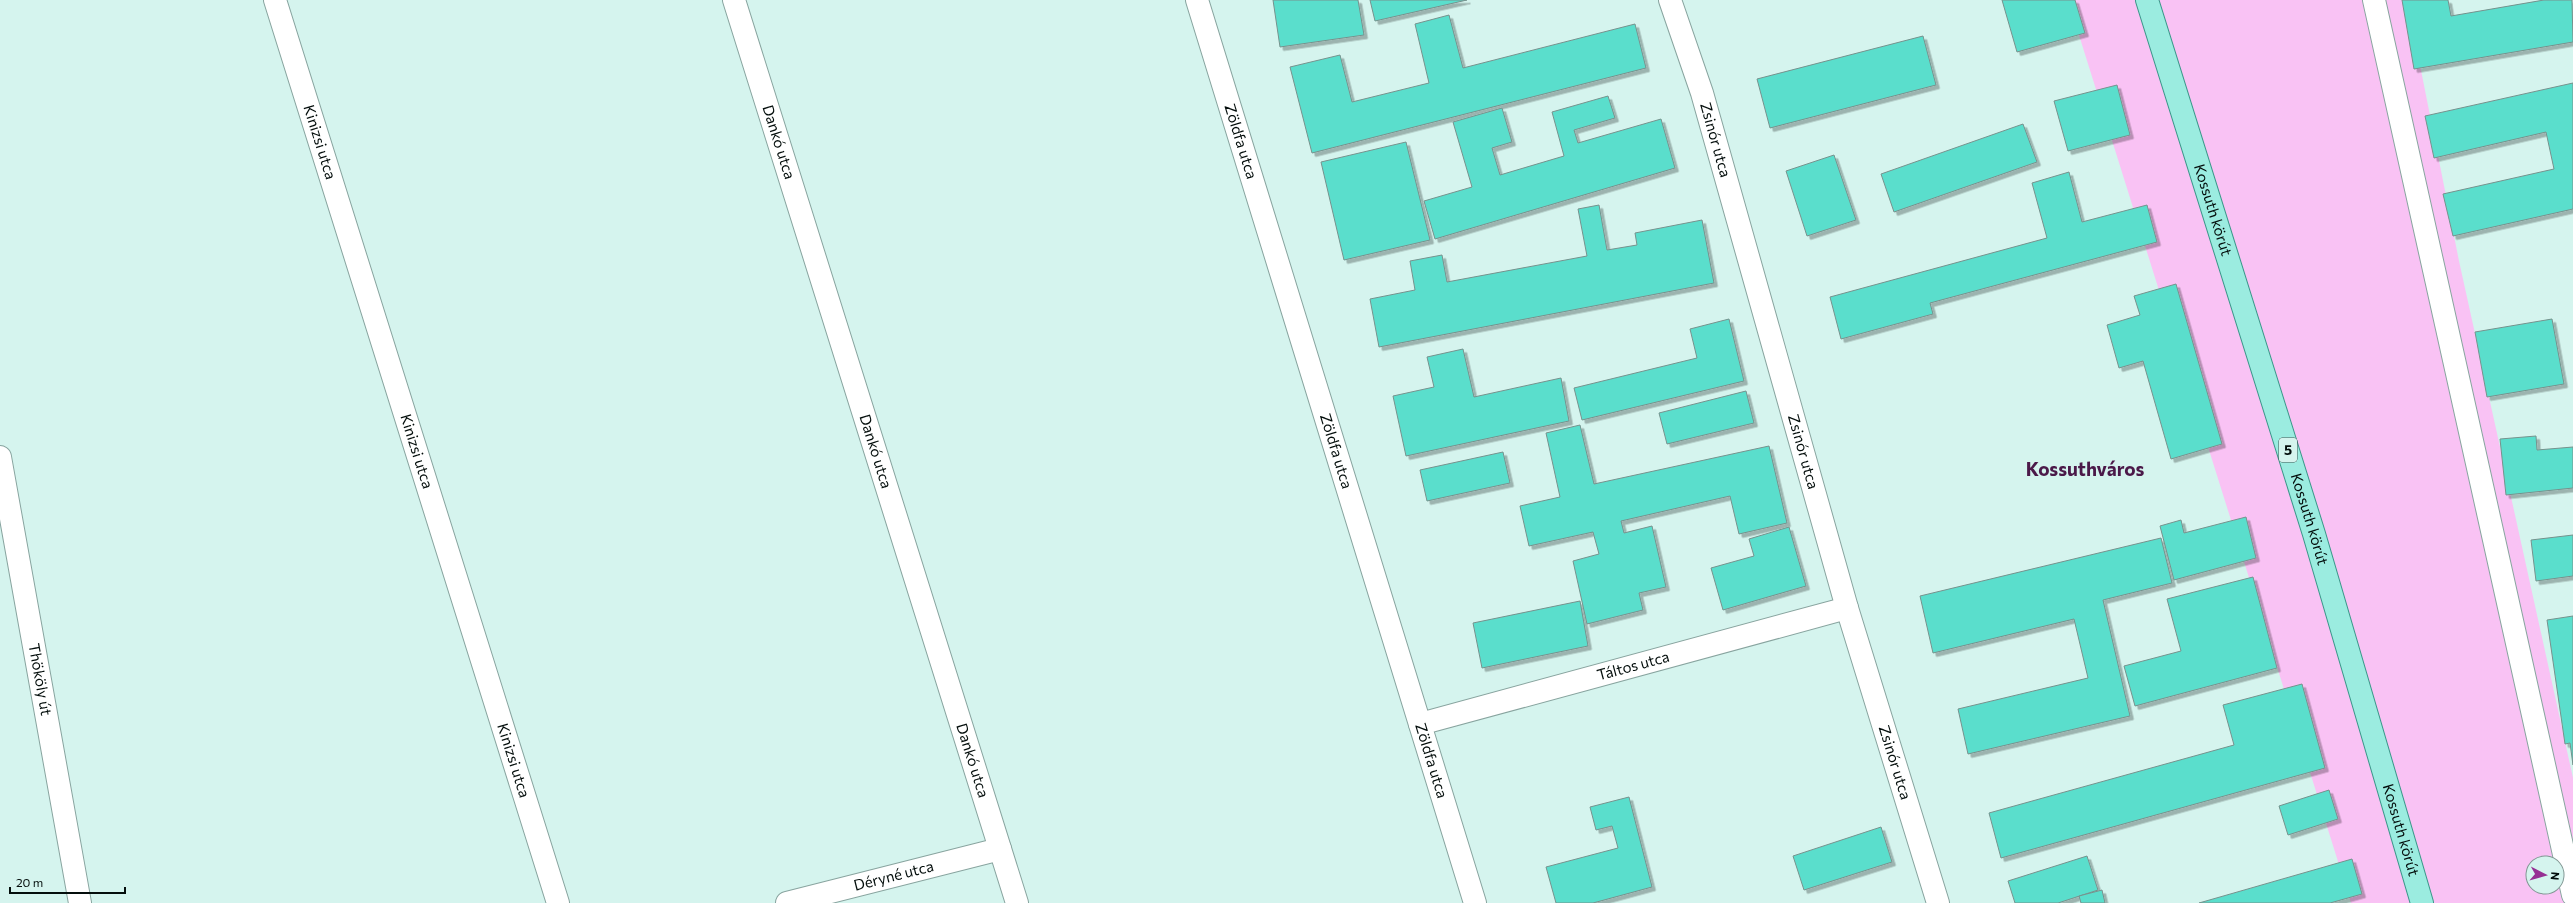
<svg xmlns="http://www.w3.org/2000/svg" width="2573" height="903" font-family="Commissioner,sans-serif">
	<defs>
		<filter id="shadow"><feDropShadow dx="3.5" dy="3.5" stdDeviation="0" flood-color="#0004"/></filter>
	</defs>
	<rect width="100%" height="100%" fill="#d5f4ee"/>
	<path fill="#f9c2f4" fill-rule="evenodd" d="M2068,0H2407L2459,261L2573,778V903H2351ZM2533,863H2557V887H2533Z"/>
	<g fill="#5adecc" stroke="#76928d" filter="url(#shadow)">
		<path d="M1273,0H1358L1364,35L1280,47Z"/>
		<path d="M1370,0H1467L1375,21Z"/>
		<path d="M2002,0H2075L2085,33L2017,52Z"/>
		<path d="M2402,0H2448L2451,16L2544,0H2572L2573,42L2414,69Z"/>
		<path d="M1449,15L1463,68L1635,24L1646,68L1312,153L1290,67L1340,55L1352,102L1429,83L1415,24Z"/>
		<path d="M1923,36L1936,85L1770,128L1757,79Z"/>
		<path d="M2573,83V209L2453,236L2443,194L2554,169L2546,132L2434,158L2425,116Z"/>
		<path d="M2117,85L2130,135L2068,151L2054,101Z"/>
		<path d="M1608,96L1615,118L1574,130L1578,143L1661,119L1675,168L1435,239L1424,201L1472,187L1453,122L1502,108L1512,142L1492,148L1500,175L1564,156L1552,112Z"/>
		<path d="M2023,124L2037,162L1894,212L1881,174Z"/>
		<path d="M1406,142L1430,240L1344,260L1321,162Z"/>
		<path d="M1834,155L1856,220L1807,236L1786,171Z"/>
		<path d="M2069,172L2082,222L2147,205L2157,242L1930,303L1933,314L1841,339L1830,297L2047,238L2032,183Z"/>
		<path d="M1599,205L1607,250L1637,245L1635,233L1702,220L1714,283L1379,347L1370,299L1415,290L1410,261L1442,255L1447,282L1587,256L1578,209Z"/>
		<path d="M2176,284L2222,444L2171,459L2143,361L2119,368L2107,325L2140,315L2134,296Z"/>
		<path d="M1729,319L1744,381L1582,420L1574,388L1697,358L1690,329Z"/>
		<path d="M2552,319L2564,384L2487,397L2475,332Z"/>
		<path d="M1463,349L1474,397L1561,378L1569,421L1406,456L1393,396L1434,387L1427,357Z"/>
		<path d="M1746,391L1754,423L1667,444L1659,413Z"/>
		<path d="M1580,425L1594,484L1769,446L1787,523L1739,534L1730,496L1621,521L1624,533L1652,526L1666,587L1639,593L1643,610L1587,624L1573,561L1599,554L1593,532L1529,546L1520,506L1560,497L1546,433Z"/>
		<path d="M2536,436L2537,450L2573,447V488L2506,495L2500,439Z"/>
		<path d="M1503,452L1510,483L1427,501L1420,470Z"/>
		<path d="M2246,517L2256,558L2174,580L2160,526L2181,520L2184,533Z"/>
		<path d="M1789,527L1806,586L1723,610L1711,568L1754,556L1749,539Z"/>
		<path d="M2573,535V576L2536,581L2531,540Z"/>
		<path d="M2161,538L2172,583L2103,600L2130,716L1968,754L1958,709L2088,678L2074,619L1933,653L1920,596Z"/>
		<path d="M2253,577L2277,668L2135,706L2124,666L2181,651L2167,599Z"/>
		<path d="M1580,601L1588,646L1482,668L1473,623Z"/>
		<path d="M2573,616V765L2570,743L2565,744L2547,620Z"/>
		<path d="M2302,684L2325,768L2001,858L1989,813L2234,745L2223,705Z"/>
		<path d="M2329,790L2338,819L2288,835L2279,806Z"/>
		<path d="M1629,797L1652,887L1593,903H1556L1546,867L1618,848L1612,826L1596,830L1590,807Z"/>
		<path d="M1881,827L1892,862L1804,890L1793,856Z"/>
		<path d="M2087,856L2098,890L2058,903H2015L2008,881Z"/>
		<path d="M2352,859L2362,894L2330,903H2199Z"/>
		<path d="M2102,890L2105,903H2081L2079,896Z"/>
	</g>
	<g fill="none" stroke-linecap="round" stroke-linejoin="round">
		<defs>
			<g id="minor">
				<path id="s1" d="M275,0L558,903"/>
				<path id="s2" d="M734,0L1017,903"/>
				<path id="s3" d="M1197,0L1475,903"/>
				<path id="s4" d="M1670,0L1702,93L1847,608L1938,903"/>
				<path d="M2374,0L2573,895"/>
				<path id="s5" d="M0,457L80,903"/>
				<path id="s6" d="M1420,724L1847,608"/>
				<path id="s7" d="M787,903L1000,849"/>
			</g>
			<g id="primary">
				<path id="s8" d="M2147,0L2314,534L2422,903"/>
			</g>
		</defs>
		<use href="#minor" stroke="#88a49f" stroke-width="24"/>
		<use href="#primary" stroke="#3b9689" stroke-width="24"/>
		<use href="#minor" stroke="#fff" stroke-width="22"/>
		<use href="#primary" stroke="#9bece0" stroke-width="22"/>
	</g>
	<g text-anchor="middle" stroke-width="3" stroke-linejoin="round" paint-order="stroke">
		<rect fill="#d5f4ee" stroke="#435350" stroke-width="1" x="2279" y="438" width="18" height="24" rx="3"/>
		<g font-size="14" font-weight="bold" fill="#040e0c">
			<text x="2288" y="455">5</text>
		</g>
		<g font-size="15" fill="#040e0c" stroke="#d5f4ee">
			<text dy="5" stroke="none"><textPath href="#s4" startOffset="147">Zsinór utca</textPath></text>
			<text dy="5" stroke="none"><textPath href="#s1" startOffset="149">Kinizsi utca</textPath></text>
			<text dy="5" stroke="none"><textPath href="#s2" startOffset="149">Dankó utca</textPath></text>
			<text dy="5" stroke="none"><textPath href="#s3" startOffset="148">Zöldfa utca</textPath></text>
			<text dy="5" stroke="none"><textPath href="#s8" startOffset="220">Kossuth körút</textPath></text>
			<text dy="5" stroke="none"><textPath href="#s2" startOffset="473">Dankó utca</textPath></text>
			<text dy="5" stroke="none"><textPath href="#s3" startOffset="472">Zöldfa utca</textPath></text>
			<text dy="5" stroke="none"><textPath href="#s1" startOffset="473">Kinizsi utca</textPath></text>
			<text dy="5" stroke="none"><textPath href="#s4" startOffset="471">Zsinór utca</textPath></text>
			<text dy="5" stroke="none"><textPath href="#s8" startOffset="544">Kossuth körút</textPath></text>
			<text dy="5" stroke="none"><textPath href="#s6" startOffset="221">Táltos utca</textPath></text>
			<text dy="5" stroke="none"><textPath href="#s5" startOffset="226">Thököly út</textPath></text>
			<text dy="5" stroke="none"><textPath href="#s1" startOffset="797">Kinizsi utca</textPath></text>
			<text dy="5" stroke="none"><textPath href="#s2" startOffset="797">Dankó utca</textPath></text>
			<text dy="5" stroke="none"><textPath href="#s3" startOffset="796">Zöldfa utca</textPath></text>
			<text dy="5" stroke="none"><textPath href="#s4" startOffset="795">Zsinór utca</textPath></text>
			<text dy="5" stroke="none"><textPath href="#s8" startOffset="868">Kossuth körút</textPath></text>
			<text dy="5" stroke="none"><textPath href="#s7" startOffset="110">Déryné utca</textPath></text>
		</g>
		<g font-size="19" font-weight="bold" fill="#4b1949" stroke="#d5f4ee">
			<text x="2085" y="476">Kossuthváros</text>
		</g>
	</g>
	<g transform="translate(2545 875) rotate(96)"><circle r="19" fill="#d5f4ee" stroke="#819894"/>
	<path d="M0-3L7 15L0 10L-7 15Z" fill="#962f93"/>
	<text y="-6" font-size="11" font-weight="bold" text-anchor="middle" fill="#040e0c">N</text>
	</g>
	<path d="M10 887v6h115v-6" fill="none" stroke="#040e0c" stroke-width="2"/>
	<text x="16" y="887" font-size="12" fill="#040e0c" stroke="#d5f4ee" stroke-width="3" paint-order="stroke">20 m</text>
</svg>
